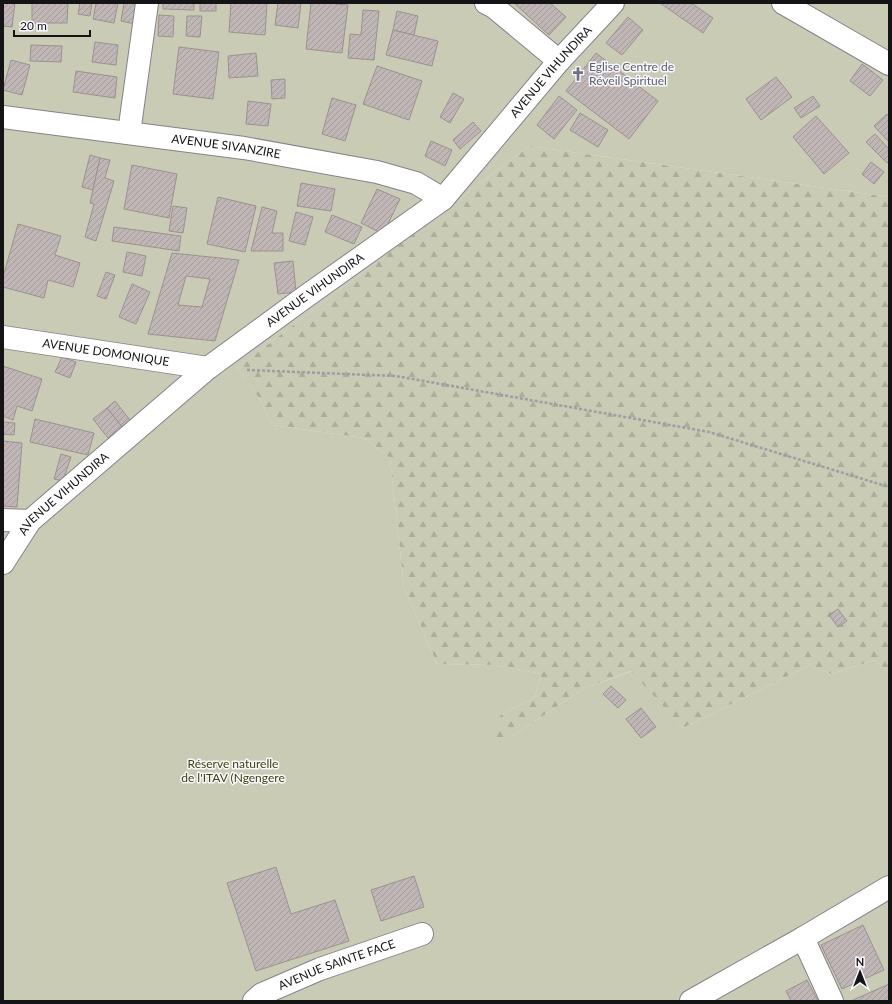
<svg xmlns="http://www.w3.org/2000/svg" width="892" height="1004" font-family="Lato,sans-serif">
	<defs>
		<pattern id="forest-firs" width="22" height="20" patternUnits="userSpaceOnUse"><rect width="22" height="20" fill="#cacbb4"/><path d="M5 1l3.5 6h-7zM16 11l3.5 6h-7z" fill="#adad9a"/></pattern>
		<pattern id="building-hatch" width="6" height="6" patternUnits="userSpaceOnUse"><rect width="6" height="6" fill="#c0b6b5"/><path d="M-1 1l2-2M0 6l6-6M5 7l2-2" fill="none" stroke="#a49c9b"/></pattern>
	</defs>
	<rect width="100%" height="100%" fill="#eceaf3"/>
	<path fill="#cacbb4" d="M3,3H889V197L529,146L237,368L259,398L272,425L364,438L390,458L404,587L437,664L496,665L541,674L535,697L501,715L511,737L585,688L632,671L683,728L810,665L831,674L875,660L889,673V1001H3Z"/>
	<path fill="url(#forest-firs)" d="M529,146L889,197V673L875,660L831,674L810,665L683,728L631,671L585,688L511,737H494L491,728L501,715L535,697L541,674L496,665L437,664L404,587L390,458L364,438L272,425L259,398L237,368Z"/>
	<g fill="url(#building-hatch)" stroke="#9b9191" fill-rule="evenodd">
		<path d="M3,3H15L12,27L3,26Z"/>
		<path d="M32,3H68L67,23H32Z"/>
		<path d="M80,3H92L90,16L78,14Z"/>
		<path d="M96,3H118L114,23L93,19Z"/>
		<path d="M124,3H138L135,24L121,21Z"/>
		<path d="M163,3H194V10L163,9Z"/>
		<rect x="200" y="3" width="16" height="8"/>
		<path d="M231,3H267L265,35L229,32Z"/>
		<path d="M278,3H301L298,28L275,25Z"/>
		<path d="M311,3H335V4L348,5L342,53L306,49Z"/>
		<path d="M514,3H550L566,17L549,35Z"/>
		<path d="M660,3H691L713,18L703,33Z"/>
		<path d="M363,10L379,11L374,60L348,58L350,34L361,35Z"/>
		<path d="M397,11L418,16L414,35L393,30Z"/>
		<path d="M159,15L174,16L173,37L158,36Z"/>
		<path d="M187,16H202L200,37L186,36Z"/>
		<path d="M628,17L643,30L622,55L606,43Z"/>
		<path d="M393,30L438,41L432,66L386,55Z"/>
		<path d="M95,42L118,45L116,65L92,62Z"/>
		<path d="M31,45L62,46L61,62L30,61Z"/>
		<path d="M179,47L219,52L213,99L173,94Z"/>
		<path d="M256,53L258,76L229,78L228,56Z"/>
		<path d="M596,53L658,101L629,139L566,91Z"/>
		<path d="M11,60L30,65L22,95L3,90Z"/>
		<path d="M862,64L883,80L870,96L850,81Z"/>
		<path d="M377,66L422,81L409,120L363,104Z"/>
		<path d="M76,71L117,77L115,98L73,92Z"/>
		<path d="M776,77L792,97L761,120L746,99Z"/>
		<path d="M285,79V98L272,99L271,80Z"/>
		<path d="M453,93L464,99L450,123L440,117Z"/>
		<path d="M559,96L577,110L554,139L537,125Z"/>
		<path d="M813,96L820,106L801,118L794,108Z"/>
		<path d="M332,98L356,105L345,141L322,134Z"/>
		<path d="M248,101L271,104L268,126L246,124Z"/>
		<path d="M580,113L608,130L598,147L570,130Z"/>
		<path d="M887,114L889,116V142L874,126Z"/>
		<path d="M816,116L849,153L824,174L793,137Z"/>
		<path d="M473,122L481,131L460,149L453,140Z"/>
		<path d="M875,134L889,149V161L887,163L866,142Z"/>
		<path d="M431,141L452,150L445,166L425,156Z"/>
		<path d="M90,155L100,158L93,190L82,187Z"/>
		<path d="M100,158L110,160L105,178L114,181L96,241L85,237L94,204L90,203Z"/>
		<path d="M871,162L884,172L874,184L862,174Z"/>
		<path d="M132,165L177,174L169,218L124,209Z"/>
		<path d="M301,183L335,189L331,211L297,206Z"/>
		<path d="M377,189L400,199L383,234L361,223Z"/>
		<path d="M218,197L256,206L245,252L207,244Z"/>
		<path d="M173,206L187,208L183,233L169,231Z"/>
		<path d="M262,207L277,211L272,233H283V251H251Z"/>
		<path d="M296,212L313,217L305,245L289,241Z"/>
		<path d="M332,215L362,227L354,244L325,232Z"/>
		<path d="M18,224L61,236L55,255L80,263L73,287L48,280L44,298L3,287V277Z"/>
		<path d="M114,227L181,236L179,251L112,241Z"/>
		<path d="M127,252L146,256L142,276L123,272Z"/>
		<path d="M172,253L239,260L215,341L148,334ZM186,276L210,279L202,307L178,305Z"/>
		<path d="M293,261L296,292L278,294L274,263Z"/>
		<path d="M106,272L115,275L106,299L97,296Z"/>
		<path d="M132,284L150,292L136,324L119,317Z"/>
		<path d="M62,357L76,362L70,378L55,372Z"/>
		<path d="M3,366L42,379L32,411L17,406L13,420L3,416Z"/>
		<path d="M115,401L130,420L122,427L107,408Z"/>
		<path d="M107,408L122,427L108,438L93,419Z"/>
		<path d="M35,419L94,433L88,455L30,442Z"/>
		<path d="M3,422L15,423L14,435L3,434Z"/>
		<path d="M3,441L22,443L17,507L3,506Z"/>
		<path d="M61,454L71,457L63,481L54,479Z"/>
		<path d="M838,609L847,621L838,627L829,615Z"/>
		<path d="M611,686L626,700L618,708L603,694Z"/>
		<path d="M641,708L656,727L641,738L626,719Z"/>
		<path d="M276,867L291,914L335,900L349,941L256,971L227,883Z"/>
		<path d="M414,876L424,907L381,921L371,890Z"/>
		<path d="M863,925L884,970L842,989L821,945Z"/>
		<path d="M807,980L818,1001H791L786,991Z"/>
		<path d="M889,984V1001H851Z"/>
	</g>
	<g fill="none" stroke-linecap="round" stroke-linejoin="round">
		<defs>
			<g id="minor">
				<path d="M486,3L494,7L559,61"/>
				<path d="M783,3L889,64"/>
				<path id="s1" d="M3,117L244,148L377,172L416,183L443,199"/>
				<path d="M129,133L147,3"/>
				<path id="s2" d="M3,337L208,368"/>
				<path d="M3,520L30,521"/>
				<path id="s3" d="M3,563L30,521L208,368L305,297L443,199L559,61L613,3"/>
				<path d="M803,938L832,1001"/>
				<path id="s4" d="M254,1001L262,994L320,969L422,934"/>
				<path d="M691,1001L803,938L889,887"/>
			</g>
		</defs>
		<use href="#minor" stroke="#84838b" stroke-width="24"/>
		<path stroke="#9e9da4" stroke-width="2.5" stroke-dasharray="3 2" stroke-linecap="butt" d="M247,370L396,376L709,432L889,487"/>
		<use href="#minor" stroke="#fff" stroke-width="22"/>
	</g>
	<defs>
		<symbol id="church-bare" viewBox="-9 -9 18 18"><path d="M-1.2-6h2.4v3.5h3.3v2.4h-3.3V6h-2.4V-.1h-3.3v-2.4h3.3Z" fill="#6b7280" stroke="#f9f8ff" stroke-width="2.5" paint-order="stroke"/></symbol>
	</defs>
	<g fill-rule="evenodd">
		<use href="#church-bare" x="568" y="64" width="20" height="20"/>
	</g>
	<g text-anchor="middle" stroke-width="3" stroke-linejoin="round" paint-order="stroke">
		<g font-size="12" fill="#5b616d" stroke="#f9f8ff" text-anchor="start">
			<text x="589" y="71">Eglise Centre de<tspan x="589" dy="14">Réveil Spirituel</tspan></text>
		</g>
		<g font-size="12" fill="#141316" stroke="#f9f8ff">
			<text dy="4" stroke="none"><textPath href="#s3" startOffset="741">AVENUE VIHUNDIRA</textPath></text>
			<text dy="4" stroke="none"><textPath href="#s1" startOffset="225">AVENUE SIVANZIRE</textPath></text>
			<text dy="4" stroke="none"><textPath href="#s3" startOffset="417">AVENUE VIHUNDIRA</textPath></text>
			<text dy="4" stroke="none"><textPath href="#s2" startOffset="104">AVENUE DOMONIQUE</textPath></text>
			<text dy="4" stroke="none"><textPath href="#s3" startOffset="93">AVENUE VIHUNDIRA</textPath></text>
			<text dy="4" stroke="none"><textPath href="#s4" startOffset="91">AVENUE SAINTE FACE</textPath></text>
		</g>
		<g font-size="12" fill="#42420c" stroke="#f9f8ff">
			<text x="233" y="768">Réserve naturelle<tspan x="233" dy="14">de l'ITAV (Ngengere</tspan></text>
		</g>
	</g>
	<rect width="892" height="1004" fill="none" stroke="#141316" stroke-width="8"/>
	<g transform="translate(860 972)" stroke="#f9f8ff" stroke-width="3" paint-order="stroke">
	<path d="M0-3L7 15L0 10L-7 15Z" fill="#141316"/>
	<text y="-6" font-size="11" font-weight="bold" text-anchor="middle" fill="#141316">N</text>
	</g>
	<path d="M14 30v6h76v-6" fill="none" stroke="#141316" stroke-width="2"/>
	<text x="20" y="30" font-size="12" fill="#141316" stroke="#f9f8ff" stroke-width="3" paint-order="stroke">20 m</text>
</svg>
